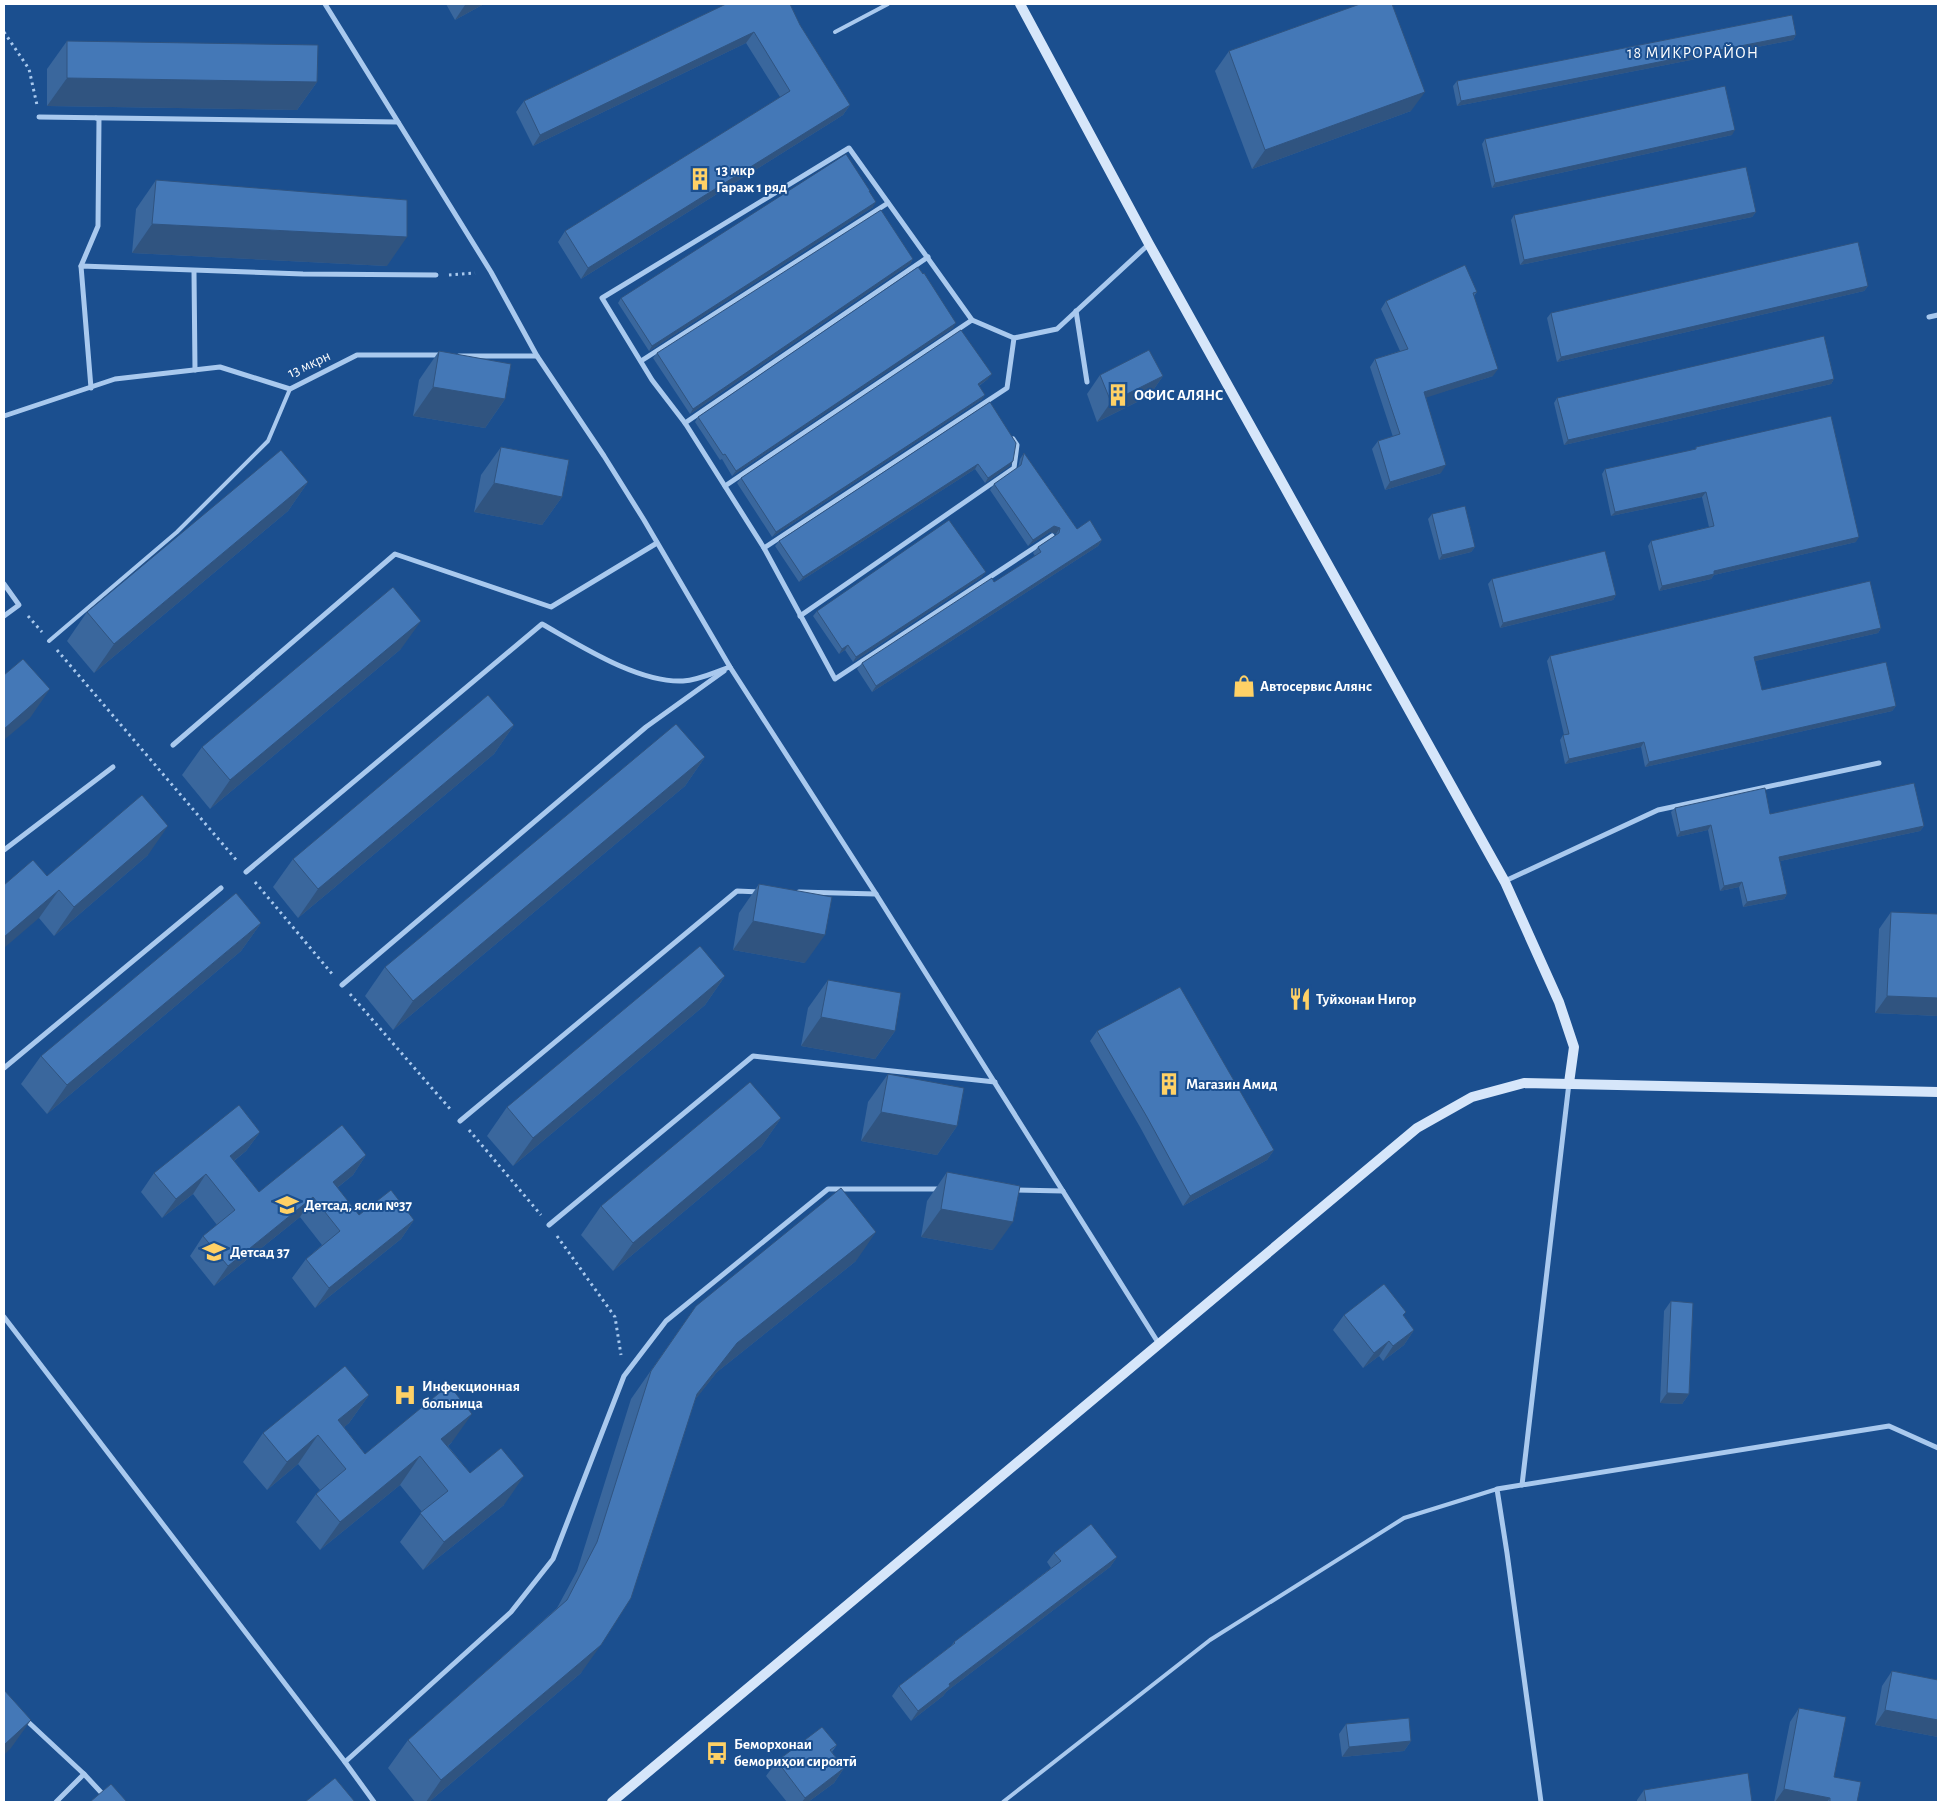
<svg xmlns="http://www.w3.org/2000/svg" width="1942" height="1806" font-family="'Alegreya Sans',sans-serif">
	<rect width="100%" height="100%" fill="#1b4f8f"/>
	<g fill="none" stroke-linecap="round" stroke-linejoin="round">
		<g stroke="#a9c9ee" stroke-width="3" stroke-dasharray="2.5 4" stroke-linecap="butt">
			<path d="M4,32L29,69L37,105"/>
			<path d="M449,275L475,273"/>
			<path d="M28,616L42,632"/>
			<path d="M57,650L238,862"/>
			<path d="M255,882L333,975"/>
			<path d="M350,994L451,1110"/>
			<path d="M469,1130L541,1215"/>
			<path d="M557,1236L615,1317L621,1355"/>
		</g>
		<g stroke="#a9c9ee" stroke-width="4">
			<path d="M835,32L888,4"/>
			<path d="M49,641L177,532L268,441L290,389"/>
			<path d="M1003,1802L1210,1640L1404,1518L1497,1489"/>
		</g>
		<g stroke="#a9c9ee" stroke-width="5">
			<path d="M325,4L491,272L537,356L604,456L644,520L730,667L876,894L1159,1344"/>
			<path d="M39,117L398,122"/>
			<path d="M81,266L98,226L99,119L96,118"/>
			<path d="M194,272L195,370"/>
			<path d="M1076,311L1087,382"/>
			<path d="M1929,317L1938,315"/>
			<path d="M972,320L849,148L602,298L652,380L685,423L764,548L835,679L1052,536"/>
			<path d="M459,356H537"/>
			<path d="M641,361L888,203"/>
			<path d="M91,388L81,266L303,274L436,275"/>
			<path d="M4,416L115,379L220,367L290,389L357,355H440"/>
			<path d="M685,423L928,257"/>
			<path d="M725,486L972,320L1014,338L1057,329L1149,244"/>
			<path d="M764,548L1007,388L1014,338"/>
			<path d="M4,584L19,605L4,616"/>
			<path d="M800,616L1014,468L1017,445L1013,439"/>
			<path d="M173,745L395,554L551,607L657,543"/>
			<path d="M4,850L113,767"/>
			<path d="M246,872L542,624C581,646 638,683 683,681C699,680 715,672 730,667"/>
			<path d="M1505,881L1658,810L1879,763"/>
			<path d="M799,892L876,894"/>
			<path d="M342,985L646,727L724,671"/>
			<path d="M4,1068L221,888"/>
			<path d="M460,1121L737,891L760,892"/>
			<path d="M1013,1190L1063,1191"/>
			<path d="M549,1225L753,1056L995,1082"/>
			<path d="M4,1317L345,1762L374,1802"/>
			<path d="M1522,1485L1569,1083"/>
			<path d="M25,1719L84,1774L110,1802"/>
			<path d="M345,1762L511,1612L553,1559L624,1376L666,1321L828,1189H940"/>
			<path d="M56,1802L84,1774"/>
			<path d="M1541,1802L1507,1553L1497,1489L1889,1426L1938,1448"/>
		</g>
		<g stroke="#d6e6fa" stroke-width="10">
			<path d="M1020,4L1149,244L1505,882L1559,1002L1574,1047L1569,1083"/>
			<path d="M612,1802L1417,1128L1472,1097L1524,1083L1938,1092"/>
		</g>
	</g>
	<g fill="#3a679d">
		<path d="M446,4H484L455,20Z"/>
		<path d="M726,4L800,25L850,105L843,115L581,279L558,242L565,231L780,97L746,43L533,146L516,112L524,101Z"/>
		<path d="M1796,35L1793,40L1457,106L1453,86L1457,81Z"/>
		<path d="M67,41L317,82L297,110L47,106V69Z"/>
		<path d="M1229,51L1411,111L1252,169L1215,71Z"/>
		<path d="M1732,135L1492,188L1482,144L1485,139Z"/>
		<path d="M156,180L387,266L132,253L136,209Z"/>
		<path d="M870,192L873,207L649,351L618,303L621,298Z"/>
		<path d="M1756,212L1752,217L1520,265L1511,220L1514,215Z"/>
		<path d="M913,259L910,264L690,414L653,358L657,353Z"/>
		<path d="M1868,286L1864,291L1557,362L1547,318L1551,313Z"/>
		<path d="M1477,292L1474,296L1493,376L1426,397L1441,473L1385,490L1372,449L1378,441L1393,437L1370,367L1375,359L1400,351L1381,309L1386,301Z"/>
		<path d="M953,328L732,476L722,459L720,460L695,422L698,417Z"/>
		<path d="M439,351L505,399L485,428L413,416L419,380Z"/>
		<path d="M1100,375L1163,376L1149,396L1097,422L1087,394Z"/>
		<path d="M988,379L979,386L985,395L981,400L772,537L737,483L741,478Z"/>
		<path d="M1834,379L1831,384L1564,445L1554,403L1557,398Z"/>
		<path d="M990,402L1013,461L1010,466L985,483L975,469L799,582L775,546L779,541Z"/>
		<path d="M501,447L562,497L542,525L474,512L481,475Z"/>
		<path d="M1696,447L1856,542L1714,575L1711,579L1659,591L1648,546L1651,541L1709,527L1702,497L1611,516L1602,474L1605,469L1695,450Z"/>
		<path d="M1024,453L1077,529L1102,540L1098,546L872,692L857,669L862,663L994,582L1035,556L1033,553L1038,547L1056,535V534L1050,532L1028,546L990,490L994,484L1018,468L1020,459Z"/>
		<path d="M308,482L288,511L94,673L67,641L87,612Z"/>
		<path d="M1432,514L1475,547L1471,552L1439,560L1428,519Z"/>
		<path d="M982,577L853,662L845,650L839,654L813,616L817,611Z"/>
		<path d="M1492,579L1616,595L1613,600L1500,628L1488,584Z"/>
		<path d="M1881,628L1878,633L1755,661L1762,690L1896,706L1892,711L1645,767L1641,747L1565,764L1560,740L1563,735H1564L1547,661L1550,656Z"/>
		<path d="M401,649L210,809L182,775L202,747Z"/>
		<path d="M514,725L494,754L298,918L273,887L293,859Z"/>
		<path d="M705,757L685,786L393,1030L365,996L385,967Z"/>
		<path d="M1675,808L1770,814L1924,826L1920,831L1780,861L1787,894L1784,899L1743,907L1739,887L1720,891L1708,830L1677,837L1671,812Z"/>
		<path d="M148,855L54,936L39,918L47,876Z"/>
		<path d="M759,884L805,963L733,950L739,913Z"/>
		<path d="M1891,912L1938,1016L1875,1013L1879,929Z"/>
		<path d="M261,923L241,951L47,1114L21,1084L41,1056Z"/>
		<path d="M725,976L705,1005L513,1166L487,1136L507,1107Z"/>
		<path d="M828,980L895,1031L875,1059L801,1046L808,1008Z"/>
		<path d="M1097,1031L1274,1150L1267,1160L1183,1206L1140,1127L1090,1041Z"/>
		<path d="M888,1074L957,1126L937,1155L861,1141L868,1102Z"/>
		<path d="M781,1118L761,1147L613,1271L581,1235L601,1206Z"/>
		<path d="M260,1132L246,1151L234,1161L259,1192L366,1155L353,1175L337,1188L359,1215L414,1220L401,1239L315,1308L292,1278L306,1259L322,1245L300,1217L214,1286L190,1256L203,1236L217,1225L193,1194L162,1218L141,1192L154,1173Z"/>
		<path d="M947,1172L993,1250L921,1237L927,1201Z"/>
		<path d="M856,1261L717,1372L695,1399L581,1673L429,1802H415L388,1768L408,1740L557,1608L577,1571L631,1399L696,1306Z"/>
		<path d="M1671,1301L1689,1394L1682,1404L1660,1403L1664,1311Z"/>
		<path d="M1344,1315L1404,1316L1414,1330L1404,1345L1383,1361L1379,1356L1363,1368L1333,1330Z"/>
		<path d="M369,1395L349,1423L344,1427L365,1454L452,1442L448,1446L470,1473L504,1505L423,1570L400,1542L422,1512L400,1485L320,1550L296,1522L316,1494L320,1490L298,1464L267,1490L243,1462L263,1433Z"/>
		<path d="M1054,1553L1117,1557L1110,1567L947,1691L943,1696L911,1721L892,1696L899,1686L951,1646L954,1642L1051,1568L1047,1562Z"/>
		<path d="M1892,1671L1938,1680V1737L1875,1725L1882,1686Z"/>
		<path d="M1799,1708L1834,1777L1857,1802H1774L1790,1722Z"/>
		<path d="M1346,1724L1411,1741L1404,1751L1342,1757L1339,1734Z"/>
		<path d="M837,1745L832,1752L844,1768L834,1783L808,1802H787L766,1776L777,1761Z"/>
		<path d="M1644,1790L1752,1802H1637V1800Z"/>
	</g>
	<g fill="#305480">
		<path d="M467,4H484L455,20L465,5Z"/>
		<path d="M754,32L746,43L533,146L540,135Z"/>
		<path d="M1796,35L1793,40L1457,106L1461,101Z"/>
		<path d="M67,78L317,82L297,110L47,106Z"/>
		<path d="M1425,92L1411,111L1252,169L1265,150Z"/>
		<path d="M850,105L843,115L581,279L588,268Z"/>
		<path d="M1735,130L1732,135L1492,188L1495,183Z"/>
		<path d="M876,202L873,207L649,351L652,346Z"/>
		<path d="M1756,212L1752,217L1520,265L1524,260Z"/>
		<path d="M152,224L407,237L387,266L132,253Z"/>
		<path d="M913,259L910,264L690,414L693,409Z"/>
		<path d="M1868,286L1864,291L1557,362L1561,357Z"/>
		<path d="M956,323L953,328L732,476L736,471Z"/>
		<path d="M1498,369L1493,376L1419,400L1424,392Z"/>
		<path d="M992,374L988,379L974,389L978,384Z"/>
		<path d="M1163,376L1149,396L1097,422L1111,402Z"/>
		<path d="M1834,379L1831,384L1564,445L1568,440Z"/>
		<path d="M433,387L505,399L485,428L413,416Z"/>
		<path d="M985,395L981,400L772,537L776,532Z"/>
		<path d="M1013,461L1010,466L985,483L988,478Z"/>
		<path d="M978,464L975,469L799,582L803,577Z"/>
		<path d="M1446,465L1441,473L1385,490L1390,482Z"/>
		<path d="M308,482L288,511L94,673L114,644Z"/>
		<path d="M494,483L562,497L542,525L474,512Z"/>
		<path d="M1706,492L1702,497L1611,516L1615,512Z"/>
		<path d="M1054,526L1060,528L1056,534L1050,532L1028,546L1033,540Z"/>
		<path d="M1859,537L1856,542L1714,575L1711,579L1659,591L1662,586L1714,571Z"/>
		<path d="M1102,540L1098,546L872,692L876,686Z"/>
		<path d="M1475,547L1471,552L1439,560L1442,555Z"/>
		<path d="M986,572L982,577L853,662L856,657Z"/>
		<path d="M1616,595L1613,600L1500,628L1503,623Z"/>
		<path d="M421,621L401,649L210,809L230,780Z"/>
		<path d="M1881,628L1878,633L1751,662L1754,657Z"/>
		<path d="M848,645L845,650L839,654L842,649Z"/>
		<path d="M50,689L30,718L4,740V729Z"/>
		<path d="M1896,706L1892,711L1645,767L1649,762Z"/>
		<path d="M514,725L494,754L298,918L318,889Z"/>
		<path d="M1644,742L1641,747L1565,764L1569,759Z"/>
		<path d="M705,757L685,786L393,1030L413,1001Z"/>
		<path d="M1711,825L1708,830L1677,837L1680,832Z"/>
		<path d="M168,826L148,855L54,936L74,907Z"/>
		<path d="M1924,826L1920,831L1776,862L1779,857Z"/>
		<path d="M1742,882L1739,887L1720,891L1724,886Z"/>
		<path d="M59,890L39,918L4,948V937Z"/>
		<path d="M1787,894L1784,899L1743,907L1747,902Z"/>
		<path d="M753,921L825,935L805,963L733,950Z"/>
		<path d="M261,923L241,951L47,1114L67,1085Z"/>
		<path d="M725,976L705,1005L513,1166L533,1138Z"/>
		<path d="M1887,996L1938,998V1016L1875,1013Z"/>
		<path d="M821,1017L895,1031L875,1059L801,1046Z"/>
		<path d="M881,1112L957,1126L937,1155L861,1141Z"/>
		<path d="M781,1118L761,1147L613,1271L633,1243Z"/>
		<path d="M260,1132L246,1151L216,1175L230,1156Z"/>
		<path d="M1274,1150L1267,1160L1183,1206L1190,1196Z"/>
		<path d="M366,1155L353,1175L319,1202L333,1182Z"/>
		<path d="M206,1174L193,1194L162,1218L176,1199Z"/>
		<path d="M313,1197L300,1217L214,1286L228,1266Z"/>
		<path d="M941,1209L1013,1222L993,1250L921,1237Z"/>
		<path d="M414,1220L401,1239L315,1308L329,1288Z"/>
		<path d="M876,1232L856,1261L717,1372L677,1423L697,1394L737,1343Z"/>
		<path d="M1414,1330L1404,1345L1383,1361L1393,1346Z"/>
		<path d="M1389,1341L1379,1356L1363,1368L1374,1353Z"/>
		<path d="M1667,1393L1689,1394L1682,1404L1660,1403Z"/>
		<path d="M369,1395L349,1423L325,1443L338,1420Z"/>
		<path d="M472,1414L452,1442L426,1464L441,1439Z"/>
		<path d="M318,1435L298,1464L267,1490L287,1462Z"/>
		<path d="M420,1456L400,1485L320,1550L340,1522Z"/>
		<path d="M524,1476L504,1505L423,1570L444,1542Z"/>
		<path d="M1117,1557L1110,1567L947,1691L943,1696L911,1721L918,1711L949,1684Z"/>
		<path d="M601,1645L581,1673L429,1802H426L441,1780Z"/>
		<path d="M1885,1710L1938,1720V1737L1875,1725Z"/>
		<path d="M31,1720L11,1748L4,1755V1745Z"/>
		<path d="M1411,1741L1404,1751L1342,1757L1349,1747Z"/>
		<path d="M844,1768L834,1783L808,1802H802L805,1798Z"/>
		<path d="M1784,1789L1830,1798L1827,1802H1775Z"/>
	</g>
	<g fill="#4478b7" stroke="#305480">
		<path d="M726,4H790L800,25L850,105L588,268L565,231L790,91L754,32L540,135L524,101Z"/>
		<path d="M1360,4H1392L1425,92L1265,150L1229,51Z"/>
		<path d="M1792,15L1796,35L1461,101L1457,81Z"/>
		<path d="M67,41L318,45L317,82L67,78Z"/>
		<path d="M1725,86L1735,130L1495,183L1485,139Z"/>
		<path d="M846,154L870,191H869L876,202L652,346L621,298Z"/>
		<path d="M1746,167L1756,212L1524,260L1514,215Z"/>
		<path d="M156,180L407,200V237L152,224Z"/>
		<path d="M881,210L913,259L693,409L657,353Z"/>
		<path d="M1858,242L1868,286L1561,357L1551,313Z"/>
		<path d="M1465,265L1477,292L1473,293L1498,369L1424,392L1446,465L1390,482L1378,441L1400,434L1375,359L1408,349L1386,301Z"/>
		<path d="M918,267L923,274L924,273L956,323L736,471L725,454L723,455L698,417Z"/>
		<path d="M961,330L992,374L978,384L985,395L776,532L741,478Z"/>
		<path d="M1824,336L1834,379L1568,440L1557,398Z"/>
		<path d="M1149,350L1163,376L1111,402L1100,375Z"/>
		<path d="M439,351L511,364L505,399L433,387Z"/>
		<path d="M990,402L1016,443L1013,461L988,478L978,464L803,577L779,541Z"/>
		<path d="M1831,416L1859,537L1714,571V574L1662,586L1651,541L1714,526L1706,492L1615,512L1605,469L1696,449V447Z"/>
		<path d="M501,447L569,460L562,497L494,483Z"/>
		<path d="M281,450L308,482L114,644L87,612Z"/>
		<path d="M1024,453L1077,529L1090,520L1102,540L876,686L862,663L992,578L994,582L1041,552L1038,547L1059,533L1060,528L1054,526L1033,540L994,484L1021,465Z"/>
		<path d="M1465,506L1475,547L1442,555L1432,514Z"/>
		<path d="M949,520L986,572L856,657L848,645L842,649L817,611Z"/>
		<path d="M1605,551L1616,595L1503,623L1492,579Z"/>
		<path d="M1870,581L1881,628L1754,657L1762,690L1886,662L1896,706L1649,762L1644,742L1569,759L1563,735L1569,734L1550,656Z"/>
		<path d="M393,587L421,621L230,780L202,747Z"/>
		<path d="M23,659L50,689L4,729V675Z"/>
		<path d="M488,695L514,725L318,889L293,859Z"/>
		<path d="M676,724L705,757L413,1001L385,967Z"/>
		<path d="M1914,783L1924,826L1779,857L1787,894L1747,902L1742,882L1724,886L1711,825L1680,832L1675,808L1765,788L1770,814Z"/>
		<path d="M142,795L168,826L74,907L59,890L4,937V885L33,860L47,876Z"/>
		<path d="M759,884L832,897L825,935L753,921Z"/>
		<path d="M236,893L261,923L67,1085L41,1056Z"/>
		<path d="M1891,912L1938,914V998L1887,996Z"/>
		<path d="M700,946L725,976L533,1138L507,1107Z"/>
		<path d="M828,980L901,993L895,1031L821,1017Z"/>
		<path d="M1180,987L1274,1150L1190,1196L1147,1117L1097,1031Z"/>
		<path d="M888,1074L964,1088L957,1126L881,1112Z"/>
		<path d="M750,1082L781,1118L633,1243L601,1206Z"/>
		<path d="M239,1105L260,1132L230,1156L259,1192L342,1125L366,1155L333,1182L359,1215L391,1190L414,1220L329,1288L306,1259L340,1231L313,1197L228,1266L203,1236L235,1210L206,1174L176,1199L154,1173Z"/>
		<path d="M947,1172L1020,1186L1013,1222L941,1209Z"/>
		<path d="M841,1188L876,1232L737,1343L697,1394L631,1598L601,1645L441,1780L408,1740L567,1600L597,1542L651,1371L696,1306Z"/>
		<path d="M1384,1284L1406,1312L1403,1315L1414,1330L1393,1346L1389,1341L1374,1353L1344,1315Z"/>
		<path d="M1671,1301L1693,1303L1689,1394L1667,1393Z"/>
		<path d="M345,1366L369,1395L338,1420L365,1454L449,1385L472,1414L441,1439L470,1473L501,1448L524,1476L444,1542L420,1513L448,1491L420,1456L340,1522L316,1494L346,1469L318,1435L287,1462L263,1433Z"/>
		<path d="M1091,1524L1117,1557L949,1684L950,1686L918,1711L899,1686L955,1643L954,1642L1061,1561L1054,1553Z"/>
		<path d="M1892,1671L1938,1680V1720L1885,1710Z"/>
		<path d="M4,1690L31,1720L4,1745Z"/>
		<path d="M1799,1708L1846,1717L1834,1777L1861,1782L1857,1802H1830V1798L1784,1789Z"/>
		<path d="M1409,1718L1411,1741L1349,1747L1346,1724Z"/>
		<path d="M822,1727L837,1745L830,1750L844,1768L805,1798L777,1761Z"/>
		<path d="M1748,1773L1752,1802H1646L1644,1790Z"/>
		<path d="M335,1778L355,1802H305Z"/>
		<path d="M111,1784L127,1802H90Z"/>
	</g>
	<defs>
		<symbol id="building-bare" viewBox="-9 -9 18 18"><path d="M-4-6H4V6H1V3H-1V6H-4ZM-2.5-4.3h1.7v1.8h-1.7ZM.8-4.3h1.7v1.8H.8ZM-2.5-1h1.7V.8h-1.7ZM.8-1h1.7V.8H.8Z" fill="#ffd166" stroke="#1b4f8f" stroke-width="2.5" paint-order="stroke"/></symbol>
		<symbol id="shop-bare" viewBox="-9 -9 18 18"><path d="M-5-2.5h2.3a2.7 3.5 0 0 1 5.4 0H5L5.5 6h-11ZM-1.5-2.5h3a1.5 2.3 0 0 0-3 0Z" fill="#ffd166" stroke="#1b4f8f" stroke-width="2.5" paint-order="stroke"/></symbol>
		<symbol id="restaurant-bare" viewBox="-9 -9 18 18"><path d="M-5-6h1v4h1v-4h1v4h1v-4h1v5L-1.5 .5V6h-2V.5L-5-1ZM5-6V6H3V1.5H1.5Q1.5-4 5-6Z" fill="#ffd166" stroke="#1b4f8f" stroke-width="2.5" paint-order="stroke"/></symbol>
		<symbol id="school-bare" viewBox="-9 -9 18 18"><path d="M0-5L7-2L0 1L-7-2ZM-4 1L0 2.5L4 1V4Q0 6-4 4Z" fill="#ffd166" stroke="#1b4f8f" stroke-width="2.5" paint-order="stroke"/></symbol>
		<symbol id="hospital-bare" viewBox="-9 -9 18 18"><path d="M-5-5h3v3.5h4V-5h3V5h-3V1.5h-4V5h-3Z" fill="#ffd166" stroke="#1b4f8f" stroke-width="2.5" paint-order="stroke"/></symbol>
		<symbol id="bus-bare" viewBox="-9 -9 18 18"><path d="M-5-6H5V4H4V6H2V4H-2V6H-4V4H-5ZM-3.5-4V0h7V-4ZM-3.5 1.2v1.5H-2V1.2ZM2 1.2v1.5H3.5V1.2Z" fill="#ffd166" stroke="#1b4f8f" stroke-width="2.5" paint-order="stroke"/></symbol>
	</defs>
	<g fill-rule="evenodd">
		<use href="#building-bare" x="684" y="163" width="32" height="32"/>
		<use href="#building-bare" x="1102" y="379" width="32" height="32"/>
		<use href="#shop-bare" x="1228" y="670" width="32" height="32"/>
		<use href="#restaurant-bare" x="1284" y="983" width="32" height="32"/>
		<use href="#building-bare" x="1153" y="1068" width="32" height="32"/>
		<use href="#school-bare" x="271" y="1189" width="32" height="32"/>
		<use href="#school-bare" x="198" y="1236" width="32" height="32"/>
		<use href="#hospital-bare" x="389" y="1379" width="32" height="32"/>
		<use href="#bus-bare" x="701" y="1737" width="32" height="32"/>
	</g>
	<g text-anchor="middle" stroke-width="4" stroke-linejoin="round" paint-order="stroke">
		<g font-size="15" font-weight="bold" fill="#fff" stroke="#1b4f8f" text-anchor="start">
			<text x="716" y="175">13 мкр<tspan x="716" dy="17">Гараж 1 ряд</tspan></text>
			<text x="1134" y="400">ОФИС АЛЯНС</text>
			<text x="1260" y="691">Автосервис Алянс</text>
			<text x="1316" y="1004">Туйхонаи Нигор</text>
			<text x="1186" y="1089">Магазин Амид</text>
			<text x="304" y="1210">Детсад, ясли №37</text>
			<text x="230" y="1257">Детсад 37</text>
			<text x="422" y="1391">Инфекционная<tspan x="422" dy="17">больница</tspan></text>
			<text x="734" y="1749">Беморхонаи<tspan x="734" dy="17">бемориҳои сироятӣ</tspan></text>
		</g>
		<g font-size="15" fill="#fff" stroke="#1b4f8f">
			<text transform="translate(309 364) rotate(-25)" y="5">13 мкрн</text>
		</g>
		<g font-size="16" letter-spacing="1" fill="#fff" stroke="#1b4f8f">
			<text x="1693" y="58">18 МИКРОРАЙОН</text>
		</g>
	</g>
	<rect width="1942" height="1806" fill="none" stroke="#ffffff" stroke-width="10"/>
</svg>
